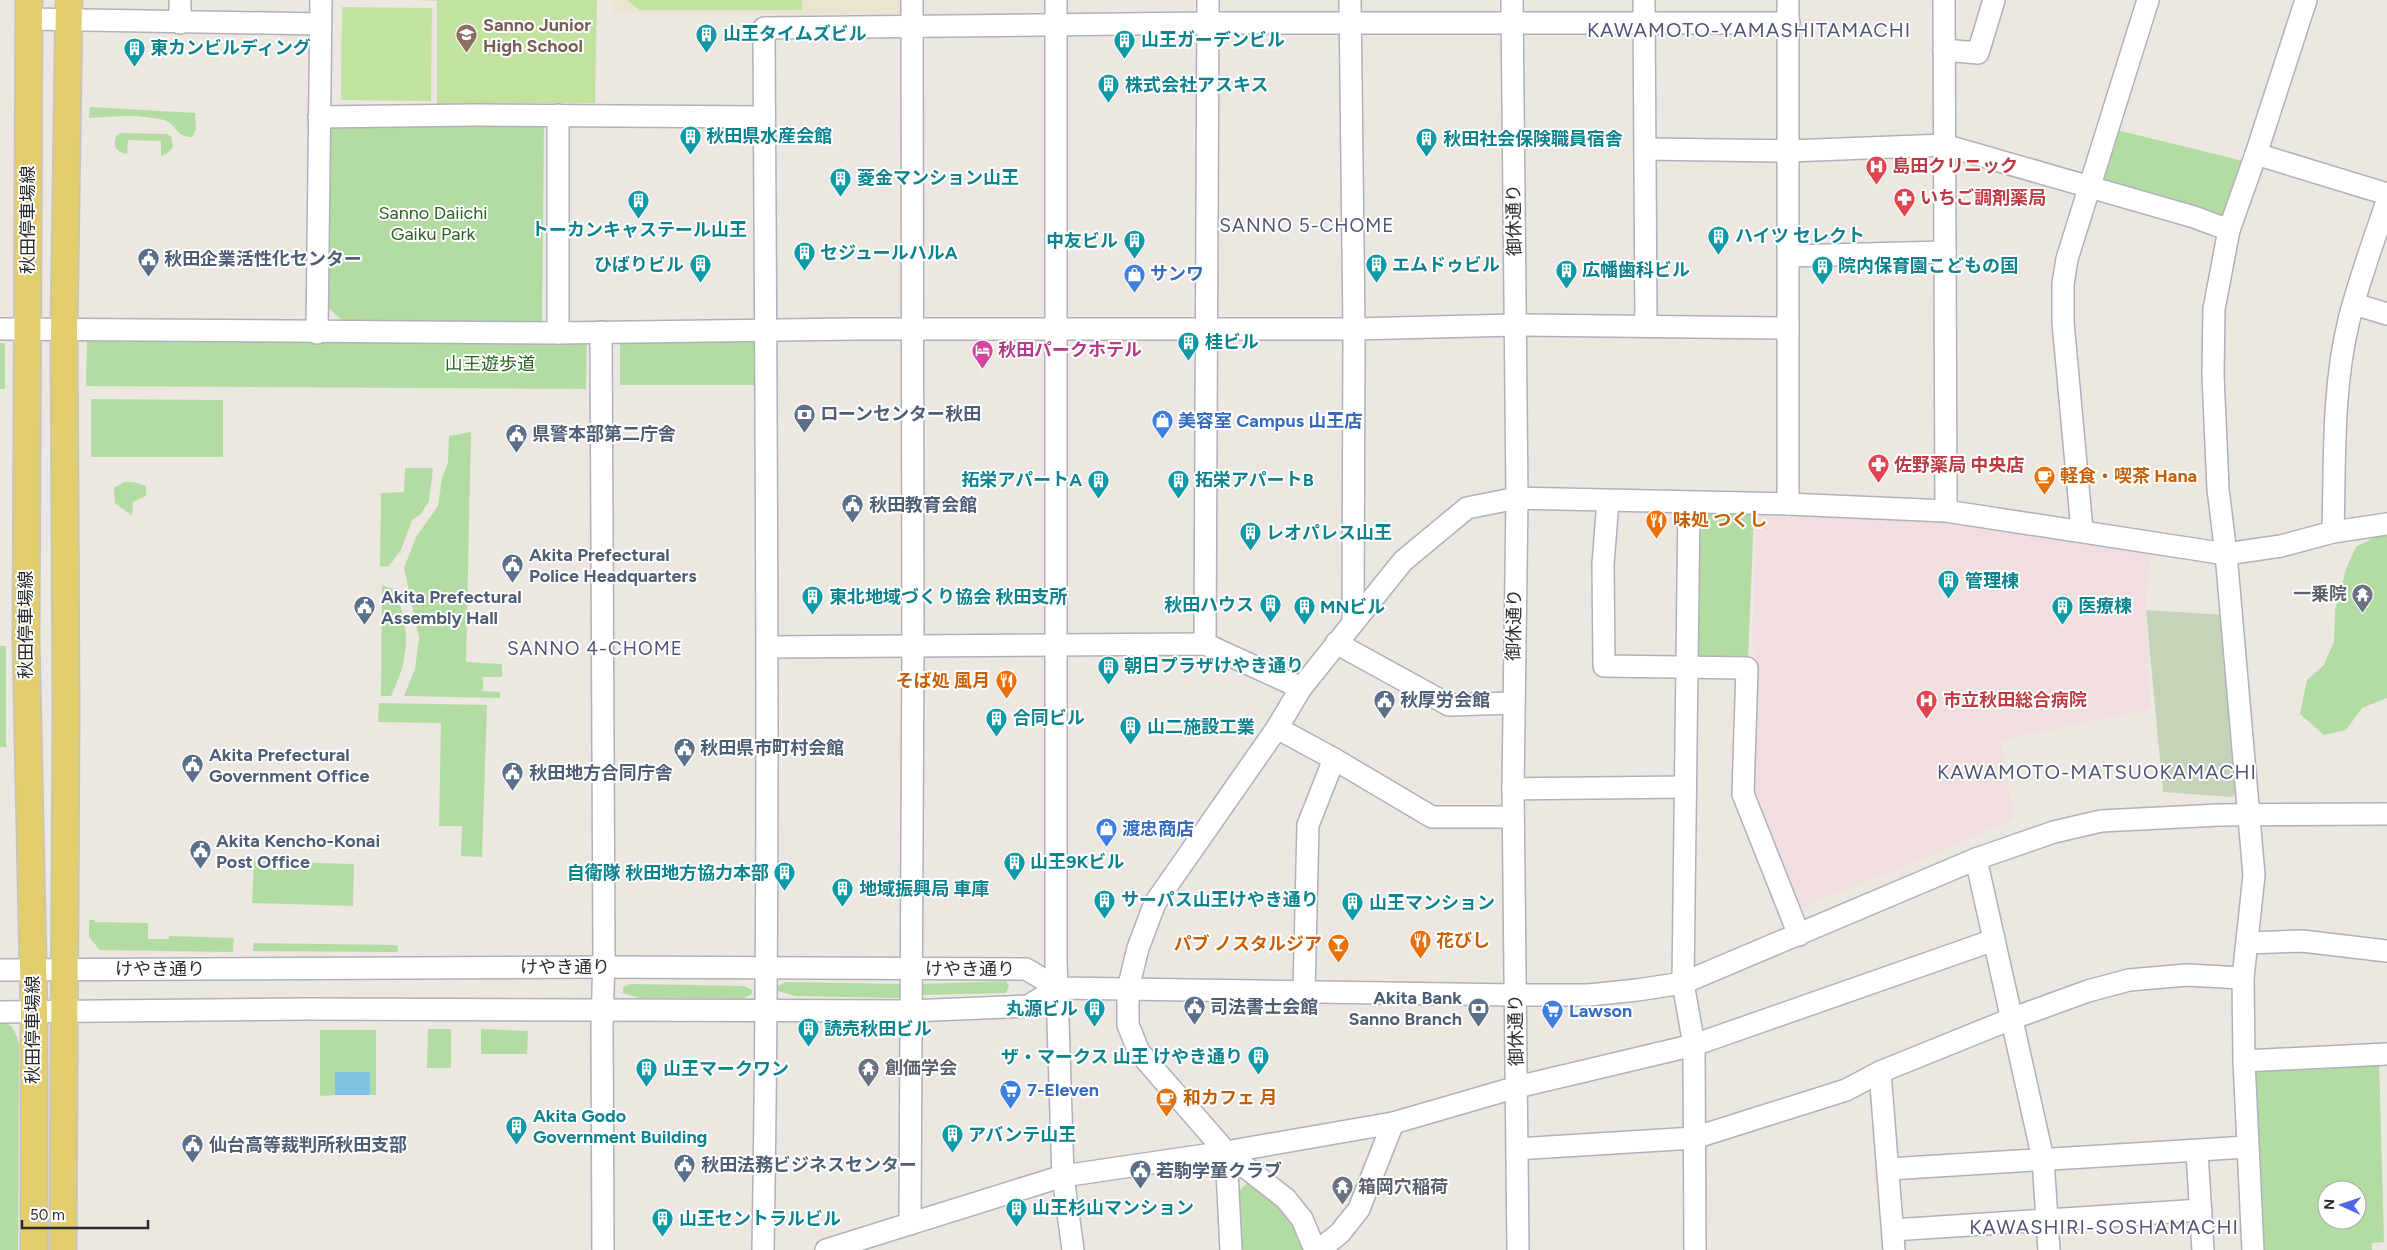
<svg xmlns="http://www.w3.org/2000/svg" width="2387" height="1250" font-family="Figtree,'Noto Sans JP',sans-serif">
	<rect width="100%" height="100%" fill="#ece7e0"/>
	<path fill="#ebe4d1" d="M613,0H909V14L613,13Z"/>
	<path fill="#f1dede" d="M1757,516L1947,521L2151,551L2145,609L2150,709L2001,740L2014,819L1923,859L1801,907L1752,795L1756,661L1752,647Z"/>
	<g fill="#b3dca2" fill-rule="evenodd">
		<path d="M90,107L195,113L196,129L192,137C179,137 178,130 170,123C166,120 157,118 151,118C130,114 110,117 89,118Z"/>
		<path d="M324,124L544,125L542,322L343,321L323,303Z"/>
		<path d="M2117,130L2243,161L2222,219L2099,181Z"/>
		<path d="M120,133L166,134L171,136L173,147L168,153L161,156V141L128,140L127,154C117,152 112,147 116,136Z"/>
		<path d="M87,336L587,339L586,389L86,386Z"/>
		<rect x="620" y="337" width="139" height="48"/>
		<rect x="0" y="343" width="5" height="46"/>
		<path d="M91,399L223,400V457H91Z"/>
		<path d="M471,432L466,662L502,664V677H483V691L500,692V698L404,696L415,669L419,638L404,568L416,537L438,506L442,478L448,463L449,436Z"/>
		<path d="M405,468H433L429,501L421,514L412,520L401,550L388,567L380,566L381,493L404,492Z"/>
		<path d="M124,482H133L146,486V496L133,502L132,516L115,503L114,488Z"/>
		<path d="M1694,511L1754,512L1748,661L1694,660Z"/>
		<path d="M2387,531V698L2362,708L2346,730L2324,735L2300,714L2307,680L2324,665L2334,642L2335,610L2346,569L2356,547Z"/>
		<path d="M382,585L393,589C412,626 409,659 391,696H381Z"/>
		<rect x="0" y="646" width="6" height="101"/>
		<path d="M379,703L487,705L482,857L461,856L462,826H439L441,723L378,722Z"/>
		<path d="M254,861L354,864L353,906L252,903Z"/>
		<path d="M89,920H95V922L148,923V939H169V936L234,938L233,952L100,950L89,937Z"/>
		<path d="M254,943L393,945L398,946V952L253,951Z"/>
		<path d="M1006,981L1009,986L1006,993L922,995V984Z"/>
		<path d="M786,982L900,984L907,988V992L898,998L795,996L778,991V986Z"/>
		<path d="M631,984L744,986L752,990V994L743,999L640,998L623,993V987Z"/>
		<path d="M0,1022C13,1023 16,1033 19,1044L18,1250H0Z"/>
		<path d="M428,1029H451V1068H427Z"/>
		<path d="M481,1029L528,1031L527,1054H481Z"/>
		<path d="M320,1030H376V1095H370V1072H335V1095L320,1096Z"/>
		<path d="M2379,1059L2384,1242L2372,1243V1250H2260L2253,1067ZM2327,1190H2357V1220H2327Z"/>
		<path d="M1247,1183L1255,1184L1288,1219L1305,1250H1240L1237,1199L1239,1191Z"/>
	</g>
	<path fill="#c5d4b9" d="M2146,610L2225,615L2244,784L2232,797L2163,792Z"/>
	<g fill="#c2e29f">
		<path d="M418,0H597L595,103L437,104V1Z"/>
		<path d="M627,0H802V10H639Z"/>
		<path d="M342,7L432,8L431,101L341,100Z"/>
	</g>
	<rect fill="#7fc2e2" x="335" y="1072" width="35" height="23"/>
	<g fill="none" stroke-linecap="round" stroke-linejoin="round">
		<defs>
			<g id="minor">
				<path d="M180,0V23"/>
				<path d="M1056,0V960L1063,1176L1073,1250"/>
				<path d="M1350,0L1354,329L1353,621"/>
				<path d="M1512,0L1517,498L1513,789L1518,1250"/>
				<path d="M1644,0L1646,326"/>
				<path d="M1944,0L1946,511"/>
				<path d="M29,19L320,24"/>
				<path d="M1944,50L1978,53L1994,0"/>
				<path d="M319,117L474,115L764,117"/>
				<path d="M1645,149L1789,151L1944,145L2194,217L2229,230"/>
				<path d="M2256,154L2387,194"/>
				<path d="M1789,256L1945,252"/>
				<path d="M2354,304L2387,314"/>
				<path d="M0,329L558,333L853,329H1354L1515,325L1788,328"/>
				<path d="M601,332L604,957L602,1025L603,1250"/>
				<path d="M317,333L321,0"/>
				<path d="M558,333V115"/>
				<path d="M1608,501L1603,564L1604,666L1747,668L1743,794L1799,935"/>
				<path d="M1689,503L1683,983L1694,1045L1695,1250"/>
				<path d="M1788,504V0"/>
				<path d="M2082,530L2063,322V284L2067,259L2148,0"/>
				<path d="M2333,532C2335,462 2332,389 2349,320C2359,280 2374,240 2387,201"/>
				<path d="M1336,643L1449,705L1513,703"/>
				<path d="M1205,644L1208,0"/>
				<path d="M768,647L1205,644L1301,688"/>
				<path d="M1277,728L1334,759L1308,825L1304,993"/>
				<path d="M1334,759L1432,817H1513"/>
				<path d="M1513,789L1685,787"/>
				<path d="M1976,859L2043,1159L2049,1250"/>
				<path d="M2247,943L2302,941L2387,951"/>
				<path d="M0,970L604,967L1026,969L1058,988L1515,995H1589L1637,990L1683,983L1976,859L2054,832L2101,821L2219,815L2387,814"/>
				<path d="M0,1012L306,1009L910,1011L1028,1006L1058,988"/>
				<path d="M2244,1061L2387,1054"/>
				<path d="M1880,1072L1894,1250"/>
				<path d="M1517,1149L1694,1138L1846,1090L1880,1072L2011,1019L2088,991L2129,980L2187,975L2243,978"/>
				<path d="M1226,1152L1231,1250"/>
				<path d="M2197,1152L2203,1250"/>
				<path d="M1889,1169L2247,1147"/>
				<path d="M910,1224L913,647L912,0"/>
				<path d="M1893,1230L2201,1210"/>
				<path d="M763,1250C770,843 766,436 764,28L1208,23H1789"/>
				<path d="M826,1250L1063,1176L1226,1152L1393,1123L1517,1087L1694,1045L1994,940"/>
				<path d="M1315,1250L1302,1219L1286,1199L1226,1152L1139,1052L1128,1025V989L1138,948L1155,903L1277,728L1301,688L1403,561L1467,508L1517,498L1788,504L1946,511L2226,554L2281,546L2333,532L2387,524"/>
				<path d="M1319,1250L1340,1233L1359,1209L1393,1123"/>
				<path d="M2253,1250L2244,1061L2243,978L2254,875L2226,554L2218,489L2213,375L2214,309L2229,230L2256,154L2306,0"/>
			</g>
			<g id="major">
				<path d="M29,0L26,640L34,1012V1250"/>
				<path d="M63,1250L66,712L64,329L69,0"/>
			</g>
		</defs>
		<use href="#minor" stroke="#b0b1bb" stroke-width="24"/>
		<use href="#major" stroke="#c4c4c4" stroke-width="29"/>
		<use href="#minor" stroke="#fff" stroke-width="21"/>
		<use href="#major" stroke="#e2ce6f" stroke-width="26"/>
	</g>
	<defs>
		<symbol id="building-pin" viewBox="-11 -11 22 30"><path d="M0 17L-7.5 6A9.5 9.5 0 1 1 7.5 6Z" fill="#0f9aa8" stroke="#fff"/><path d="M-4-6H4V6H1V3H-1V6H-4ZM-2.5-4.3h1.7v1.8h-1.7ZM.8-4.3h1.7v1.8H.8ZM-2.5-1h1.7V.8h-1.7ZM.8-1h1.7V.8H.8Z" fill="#fff"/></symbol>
		<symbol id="school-pin" viewBox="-11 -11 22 30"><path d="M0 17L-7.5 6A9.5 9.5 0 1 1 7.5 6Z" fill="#8d6e63" stroke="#fff"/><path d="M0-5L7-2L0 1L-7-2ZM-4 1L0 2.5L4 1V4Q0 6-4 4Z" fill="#fff"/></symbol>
		<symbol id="hospital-pin" viewBox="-11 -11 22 30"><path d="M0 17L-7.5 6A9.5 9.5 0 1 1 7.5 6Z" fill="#e0444e" stroke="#fff"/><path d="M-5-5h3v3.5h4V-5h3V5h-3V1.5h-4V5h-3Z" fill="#fff"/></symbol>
		<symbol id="pharmacy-pin" viewBox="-11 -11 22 30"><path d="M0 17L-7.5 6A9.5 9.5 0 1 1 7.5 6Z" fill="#e0444e" stroke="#fff"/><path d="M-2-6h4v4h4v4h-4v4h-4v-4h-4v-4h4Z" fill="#fff"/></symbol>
		<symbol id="civic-pin" viewBox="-11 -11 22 30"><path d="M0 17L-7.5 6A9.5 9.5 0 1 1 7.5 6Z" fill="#5c6f8a" stroke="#fff"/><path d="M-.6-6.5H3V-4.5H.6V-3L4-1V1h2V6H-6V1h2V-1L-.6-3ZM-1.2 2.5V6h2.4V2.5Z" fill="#fff"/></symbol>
		<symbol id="shop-pin" viewBox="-11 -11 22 30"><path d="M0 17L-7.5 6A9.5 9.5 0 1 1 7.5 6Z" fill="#3f7fe0" stroke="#fff"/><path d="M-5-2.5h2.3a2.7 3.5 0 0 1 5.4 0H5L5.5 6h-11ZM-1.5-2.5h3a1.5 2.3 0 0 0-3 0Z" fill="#fff"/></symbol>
		<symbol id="hotel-pin" viewBox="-11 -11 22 30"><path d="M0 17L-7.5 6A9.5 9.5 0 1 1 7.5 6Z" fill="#d1479c" stroke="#fff"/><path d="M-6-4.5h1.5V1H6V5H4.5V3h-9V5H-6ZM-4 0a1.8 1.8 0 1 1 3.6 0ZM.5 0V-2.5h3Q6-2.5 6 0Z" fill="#fff"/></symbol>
		<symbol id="bank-pin" viewBox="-11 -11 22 30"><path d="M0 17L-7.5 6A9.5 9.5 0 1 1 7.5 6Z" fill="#5c6f8a" stroke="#fff"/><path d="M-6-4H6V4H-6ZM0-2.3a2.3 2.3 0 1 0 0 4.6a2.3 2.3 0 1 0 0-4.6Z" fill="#fff"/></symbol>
		<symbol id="cafe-pin" viewBox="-11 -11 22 30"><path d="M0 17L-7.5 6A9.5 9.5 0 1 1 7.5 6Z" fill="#e8710a" stroke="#fff"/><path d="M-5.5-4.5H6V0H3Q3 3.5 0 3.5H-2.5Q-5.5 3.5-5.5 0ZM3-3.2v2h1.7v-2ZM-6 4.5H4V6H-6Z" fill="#fff"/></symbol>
		<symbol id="restaurant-pin" viewBox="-11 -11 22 30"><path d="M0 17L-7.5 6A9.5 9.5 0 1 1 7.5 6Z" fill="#e8710a" stroke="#fff"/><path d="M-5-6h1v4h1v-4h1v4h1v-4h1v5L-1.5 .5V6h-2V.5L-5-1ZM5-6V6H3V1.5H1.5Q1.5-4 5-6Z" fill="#fff"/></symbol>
		<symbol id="temple-pin" viewBox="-11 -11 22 30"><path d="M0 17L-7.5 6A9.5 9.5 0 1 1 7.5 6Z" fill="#6b7280" stroke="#fff"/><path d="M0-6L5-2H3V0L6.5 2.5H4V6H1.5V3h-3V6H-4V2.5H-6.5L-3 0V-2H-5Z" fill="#fff"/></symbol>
		<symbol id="bar-pin" viewBox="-11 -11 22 30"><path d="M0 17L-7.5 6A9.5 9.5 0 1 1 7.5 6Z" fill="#e8710a" stroke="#fff"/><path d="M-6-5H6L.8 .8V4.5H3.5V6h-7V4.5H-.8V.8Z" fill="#fff"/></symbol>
		<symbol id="supermarket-pin" viewBox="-11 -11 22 30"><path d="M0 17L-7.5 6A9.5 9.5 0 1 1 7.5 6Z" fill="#3f7fe0" stroke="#fff"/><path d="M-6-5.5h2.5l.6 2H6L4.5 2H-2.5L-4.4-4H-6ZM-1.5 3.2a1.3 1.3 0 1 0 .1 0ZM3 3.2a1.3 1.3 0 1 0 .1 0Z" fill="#fff"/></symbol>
	</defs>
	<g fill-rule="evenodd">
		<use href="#building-pin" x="694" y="22" width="25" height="34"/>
		<use href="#school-pin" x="454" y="22" width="25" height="34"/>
		<use href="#building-pin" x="1112" y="28" width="25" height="34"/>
		<use href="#building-pin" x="122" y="36" width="25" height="34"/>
		<use href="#building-pin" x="1096" y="72" width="25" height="34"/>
		<use href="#building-pin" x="678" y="124" width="25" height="34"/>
		<use href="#building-pin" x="1414" y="126" width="25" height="34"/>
		<use href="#hospital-pin" x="1864" y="154" width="25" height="34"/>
		<use href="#building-pin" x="828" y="166" width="25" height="34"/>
		<use href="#pharmacy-pin" x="1892" y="186" width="25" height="34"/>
		<use href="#building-pin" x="626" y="188" width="25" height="34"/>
		<use href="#building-pin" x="1706" y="224" width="25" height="34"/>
		<use href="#building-pin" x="1122" y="228" width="25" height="34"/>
		<use href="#building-pin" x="792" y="240" width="25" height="34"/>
		<use href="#civic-pin" x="136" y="246" width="25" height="34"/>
		<use href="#building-pin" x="688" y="252" width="25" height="34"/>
		<use href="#building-pin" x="1364" y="252" width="25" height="34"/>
		<use href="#building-pin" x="1810" y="254" width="25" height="34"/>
		<use href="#building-pin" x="1554" y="258" width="25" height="34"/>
		<use href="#shop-pin" x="1122" y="262" width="25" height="34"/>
		<use href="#building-pin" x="1176" y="330" width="25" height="34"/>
		<use href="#hotel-pin" x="970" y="338" width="25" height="34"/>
		<use href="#bank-pin" x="792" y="402" width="25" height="34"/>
		<use href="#shop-pin" x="1150" y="408" width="25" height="34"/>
		<use href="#civic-pin" x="504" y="422" width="25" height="34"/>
		<use href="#pharmacy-pin" x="1866" y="452" width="25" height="34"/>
		<use href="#cafe-pin" x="2032" y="464" width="25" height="34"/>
		<use href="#building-pin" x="1086" y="468" width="25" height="34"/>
		<use href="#building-pin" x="1166" y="468" width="25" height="34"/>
		<use href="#civic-pin" x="840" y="492" width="25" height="34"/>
		<use href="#restaurant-pin" x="1644" y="508" width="25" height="34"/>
		<use href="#building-pin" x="1238" y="520" width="25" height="34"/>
		<use href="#civic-pin" x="500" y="552" width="25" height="34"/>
		<use href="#building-pin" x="1936" y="568" width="25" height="34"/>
		<use href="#temple-pin" x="2350" y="582" width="25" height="34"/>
		<use href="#building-pin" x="800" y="584" width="25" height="34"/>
		<use href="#building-pin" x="1258" y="592" width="25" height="34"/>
		<use href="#building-pin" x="2050" y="594" width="25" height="34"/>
		<use href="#civic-pin" x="352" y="594" width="25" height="34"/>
		<use href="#building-pin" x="1292" y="594" width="25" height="34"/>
		<use href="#building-pin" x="1096" y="654" width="25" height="34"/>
		<use href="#restaurant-pin" x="994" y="668" width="25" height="34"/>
		<use href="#civic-pin" x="1372" y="688" width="25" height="34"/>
		<use href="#hospital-pin" x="1914" y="688" width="25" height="34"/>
		<use href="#building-pin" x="984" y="706" width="25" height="34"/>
		<use href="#building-pin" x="1118" y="714" width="25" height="34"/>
		<use href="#civic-pin" x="672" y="736" width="25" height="34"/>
		<use href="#civic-pin" x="180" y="752" width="25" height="34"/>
		<use href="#civic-pin" x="500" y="760" width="25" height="34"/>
		<use href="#shop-pin" x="1094" y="816" width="25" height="34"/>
		<use href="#civic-pin" x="188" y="838" width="25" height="34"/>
		<use href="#building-pin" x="1002" y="850" width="25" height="34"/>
		<use href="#building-pin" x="772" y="860" width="25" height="34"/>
		<use href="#building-pin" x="830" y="876" width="25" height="34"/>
		<use href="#building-pin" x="1092" y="888" width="25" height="34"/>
		<use href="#building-pin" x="1340" y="890" width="25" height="34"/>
		<use href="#restaurant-pin" x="1408" y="928" width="25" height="34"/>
		<use href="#bar-pin" x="1326" y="932" width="25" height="34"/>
		<use href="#civic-pin" x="1182" y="994" width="25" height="34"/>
		<use href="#bank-pin" x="1466" y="996" width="25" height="34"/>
		<use href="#building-pin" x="1082" y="996" width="25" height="34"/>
		<use href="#supermarket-pin" x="1540" y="998" width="25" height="34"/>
		<use href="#building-pin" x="796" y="1016" width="25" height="34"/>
		<use href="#building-pin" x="1246" y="1044" width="25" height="34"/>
		<use href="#temple-pin" x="856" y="1056" width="25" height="34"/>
		<use href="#building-pin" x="634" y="1056" width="25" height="34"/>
		<use href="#supermarket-pin" x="998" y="1078" width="25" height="34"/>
		<use href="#cafe-pin" x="1154" y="1086" width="25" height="34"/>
		<use href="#building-pin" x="504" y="1114" width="25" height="34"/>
		<use href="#building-pin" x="940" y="1122" width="25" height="34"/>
		<use href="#civic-pin" x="180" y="1132" width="25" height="34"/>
		<use href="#civic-pin" x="672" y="1152" width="25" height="34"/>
		<use href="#civic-pin" x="1128" y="1158" width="25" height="34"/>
		<use href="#temple-pin" x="1330" y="1174" width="25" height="34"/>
		<use href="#building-pin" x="1004" y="1196" width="25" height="34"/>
		<use href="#building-pin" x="650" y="1206" width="25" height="34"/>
	</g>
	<g text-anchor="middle" stroke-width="4" stroke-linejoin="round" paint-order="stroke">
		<g font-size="18" font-weight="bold" fill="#785e54" stroke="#fff" text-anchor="start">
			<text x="483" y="31">Sanno Junior<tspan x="483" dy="21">High School</tspan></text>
		</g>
		<g font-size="18" font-weight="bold" fill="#0d838f" stroke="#fff" text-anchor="start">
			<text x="723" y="40">山王タイムズビル</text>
			<text x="1141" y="46">山王ガーデンビル</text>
			<text x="150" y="54">東カンビルディング</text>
			<text x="1125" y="91">株式会社アスキス</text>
			<text x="706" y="142">秋田県水産会館</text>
			<text x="1443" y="145">秋田社会保険職員宿舎</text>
			<text x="857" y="184">菱金マンション山王</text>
			<text x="639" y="236" text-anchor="middle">トーカンキャステール山王</text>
			<text x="1735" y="242">ハイツ セレクト</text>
			<text x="1118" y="247" text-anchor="end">中友ビル</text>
			<text x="820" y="259">セジュールハルA</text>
			<text x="684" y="271" text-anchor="end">ひばりビル</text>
			<text x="1392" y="271">エムドゥビル</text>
			<text x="1838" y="272">院内保育園こどもの国</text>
			<text x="1582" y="276">広幡歯科ビル</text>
			<text x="1205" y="348">桂ビル</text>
			<text x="1082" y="486" text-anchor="end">拓栄アパートA</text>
			<text x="1195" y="486">拓栄アパートB</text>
			<text x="1266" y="539">レオパレス山王</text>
			<text x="1965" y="587">管理棟</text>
			<text x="829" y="603">東北地域づくり協会 秋田支所</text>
			<text x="1254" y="611" text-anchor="end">秋田ハウス</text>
			<text x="2078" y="612">医療棟</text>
			<text x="1320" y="613">MNビル</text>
			<text x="1124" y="672">朝日プラザけやき通り</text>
			<text x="1013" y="724">合同ビル</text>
			<text x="1147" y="733">山二施設工業</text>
			<text x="1030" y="868">山王9Kビル</text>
			<text x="769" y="879" text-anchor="end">自衛隊 秋田地方協力本部</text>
			<text x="859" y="895">地域振興局 車庫</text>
			<text x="1121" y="906">サーパス山王けやき通り</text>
			<text x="1369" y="909">山王マンション</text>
			<text x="1078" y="1015" text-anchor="end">丸源ビル</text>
			<text x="824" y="1035">読売秋田ビル</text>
			<text x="1243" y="1063" text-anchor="end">ザ・マークス 山王 けやき通り</text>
			<text x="663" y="1075">山王マークワン</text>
			<text x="533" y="1122">Akita Godo<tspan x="533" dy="21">Government Building</tspan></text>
			<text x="968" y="1141">アバンテ山王</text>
			<text x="1032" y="1214">山王杉山マンション</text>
			<text x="679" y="1225">山王セントラルビル</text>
		</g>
		<g font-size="18" font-weight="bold" fill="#be3a42" stroke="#fff" text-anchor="start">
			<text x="1892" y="172">島田クリニック</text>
			<text x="1920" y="204">いちご調剤薬局</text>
			<text x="1894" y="471">佐野薬局 中央店</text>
			<text x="1943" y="706">市立秋田総合病院</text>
		</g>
		<g font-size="18" fill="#2c6223" stroke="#fff">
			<text x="433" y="219">Sanno Daiichi<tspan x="433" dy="21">Gaiku Park</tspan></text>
			<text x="490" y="370">山王遊歩道</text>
		</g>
		<g font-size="18" fill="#2c2c2c" stroke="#fff">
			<text transform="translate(28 220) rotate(-90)" y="6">秋田停車場線</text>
			<text transform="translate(1514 220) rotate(-91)" y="6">御休通り</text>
			<text transform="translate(26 625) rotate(-90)" y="6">秋田停車場線</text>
			<text transform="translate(1514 625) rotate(-89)" y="6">御休通り</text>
			<text x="565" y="973">けやき通り</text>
			<text x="160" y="975">けやき通り</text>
			<text x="970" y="975">けやき通り</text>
			<text transform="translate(33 1030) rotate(-90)" y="6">秋田停車場線</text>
			<text transform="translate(1516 1030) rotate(-91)" y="6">御休通り</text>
		</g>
		<g font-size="18" font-weight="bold" fill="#4e5e75" stroke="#fff" text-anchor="start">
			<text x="164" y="265">秋田企業活性化センター</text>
			<text x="820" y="420">ローンセンター秋田</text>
			<text x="532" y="440">県警本部第二庁舎</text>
			<text x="869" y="511">秋田教育会館</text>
			<text x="529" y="561">Akita Prefectural<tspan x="529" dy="21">Police Headquarters</tspan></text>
			<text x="381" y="603">Akita Prefectural<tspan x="381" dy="21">Assembly Hall</tspan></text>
			<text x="1400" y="706">秋厚労会館</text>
			<text x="700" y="754">秋田県市町村会館</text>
			<text x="209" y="761">Akita Prefectural<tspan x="209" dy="21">Government Office</tspan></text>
			<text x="529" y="779">秋田地方合同庁舎</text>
			<text x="216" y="847">Akita Kencho-Konai<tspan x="216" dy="21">Post Office</tspan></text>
			<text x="1462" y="1004" text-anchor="end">Akita Bank<tspan x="1462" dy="21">Sanno Branch</tspan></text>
			<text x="1210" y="1013">司法書士会館</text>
			<text x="209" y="1151">仙台高等裁判所秋田支部</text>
			<text x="701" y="1171">秋田法務ビジネスセンター</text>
			<text x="1156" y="1177">若駒学童クラブ</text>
		</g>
		<g font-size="18" font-weight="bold" fill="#366cbe" stroke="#fff" text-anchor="start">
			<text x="1150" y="280">サンワ</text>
			<text x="1178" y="427">美容室 Campus 山王店</text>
			<text x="1122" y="835">渡忠商店</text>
			<text x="1569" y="1017">Lawson</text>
			<text x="1027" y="1096">7-Eleven</text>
		</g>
		<g font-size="18" font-weight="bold" fill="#b23c85" stroke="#fff" text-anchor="start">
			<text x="998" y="356">秋田パークホテル</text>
		</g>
		<g font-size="18" font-weight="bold" fill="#c56008" stroke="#fff" text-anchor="start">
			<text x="2060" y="482">軽食・喫茶 Hana</text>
			<text x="1673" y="526">味処 つくし</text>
			<text x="990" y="687" text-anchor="end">そば処 風月</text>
			<text x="1436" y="947">花びし</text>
			<text x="1322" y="950" text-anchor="end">パブ ノスタルジア</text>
			<text x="1183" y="1104">和カフェ 月</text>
		</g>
		<g font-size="18" font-weight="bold" fill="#5b616d" stroke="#fff" text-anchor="start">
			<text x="2347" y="600" text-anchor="end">一乗院</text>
			<text x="885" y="1074">創価学会</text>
			<text x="1358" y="1193">箱岡穴稲荷</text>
		</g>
		<g font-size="19" letter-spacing="1" fill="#515678" stroke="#fff">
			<text x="1307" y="232">SANNO 5-CHOME</text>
			<text x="595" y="655">SANNO 4-CHOME</text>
		</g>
		<g font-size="20" letter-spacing="1" fill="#515678" stroke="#fff">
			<text x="1749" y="37">KAWAMOTO-YAMASHITAMACHI</text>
			<text x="2097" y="779">KAWAMOTO-MATSUOKAMACHI</text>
			<text x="2104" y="1234">KAWASHIRI-SOSHAMACHI</text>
		</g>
	</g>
	<g transform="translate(2342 1205) rotate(273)"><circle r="24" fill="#ffffff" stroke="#ababab"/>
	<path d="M0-4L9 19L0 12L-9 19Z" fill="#5265e7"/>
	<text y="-8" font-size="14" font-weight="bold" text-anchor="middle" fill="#2c2c2c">N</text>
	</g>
	<path d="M22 1220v8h126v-8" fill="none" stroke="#2c2c2c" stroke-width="2.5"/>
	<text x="30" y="1220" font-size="15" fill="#2c2c2c" stroke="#ffffff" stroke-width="4" paint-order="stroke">50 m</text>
</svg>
